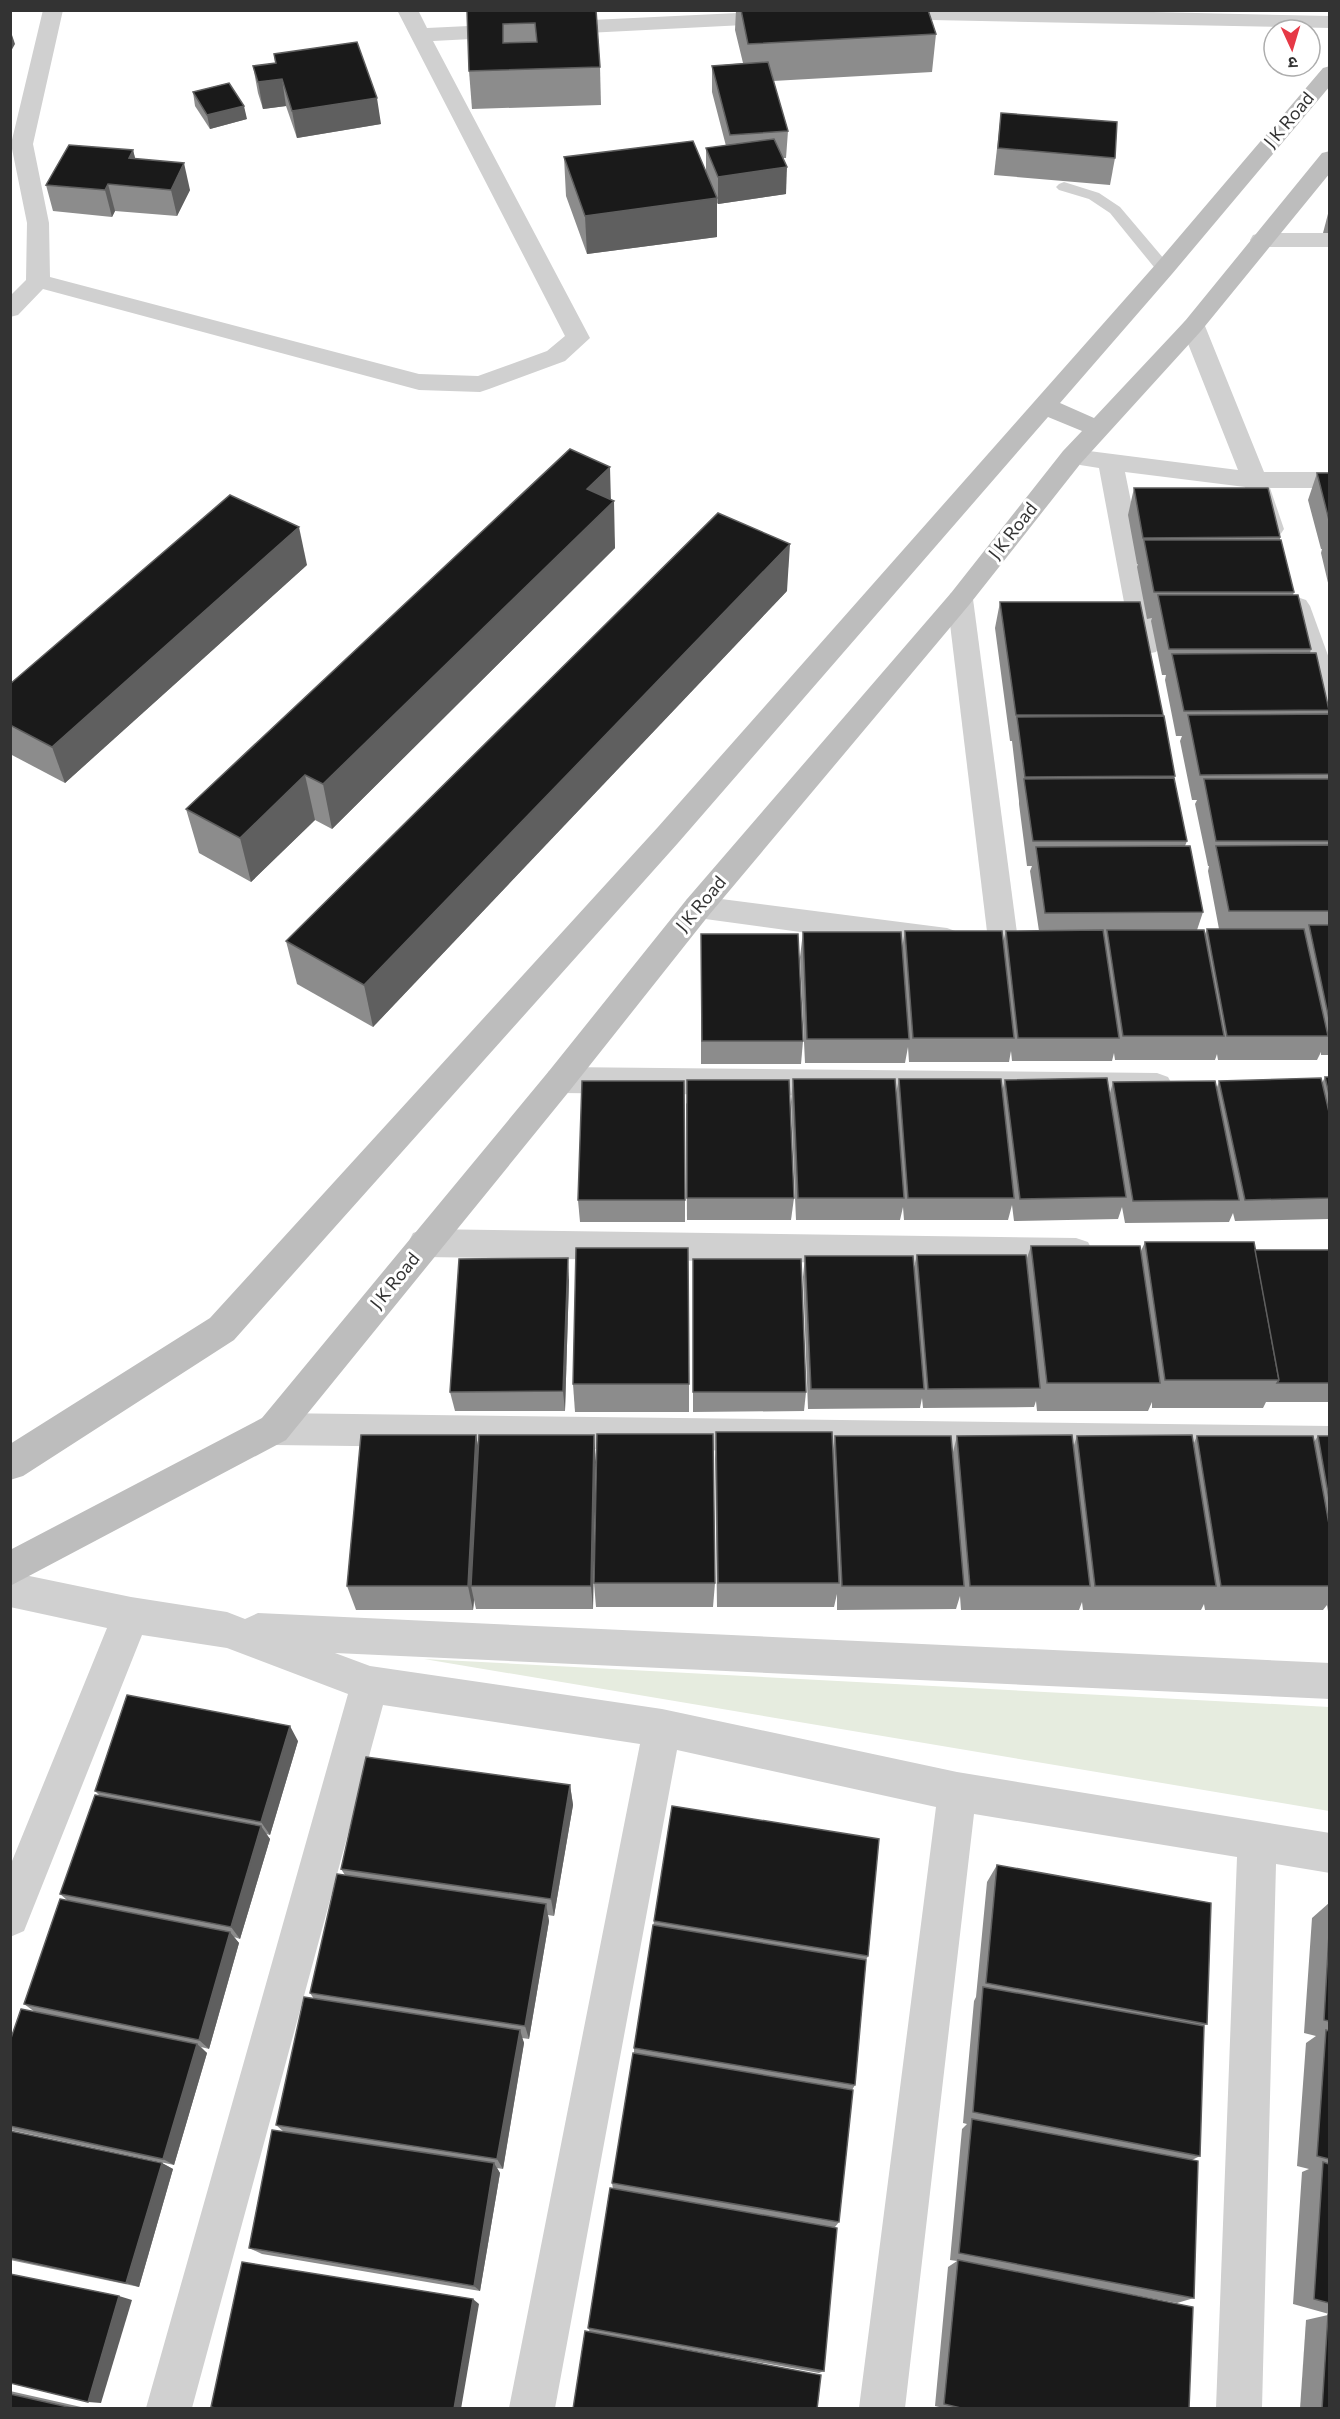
<svg xmlns="http://www.w3.org/2000/svg" width="1340" height="2419" font-family="Commissioner,'Noto Sans Devanagari',sans-serif">
	<rect width="100%" height="100%" fill="#fff"/>
	<path fill="#e6ecdf" d="M424,1659L1329,1707V1811Z"/>
	<g fill="none" stroke-linecap="round" stroke-linejoin="round">
		<path fill="#d0d0d0" fill-rule="evenodd" d="M1064,182L1099,193L1120,207L1170,266L1172,269L1170,272H1158L1110,213L1089,199L1059,190L1056,187L1059,184Z"/>
		<g fill="#d0d0d0" fill-rule="evenodd">
			<path d="M43,10H63L33,144L49,223L50,277L419,374L478,376L547,351L565,336L397,10H418L427,28L781,11L788,13L791,17L788,21L781,23L433,41L590,338L565,361L489,389L480,392L419,390L43,289L18,315L10,317V296L26,280L27,223L11,144Z"/>
			<path d="M874,10H1066L1330,16V28L883,19L876,17L873,13Z"/>
			<path d="M1261,233H1330V247H1261L1253,245L1250,240L1253,235Z"/>
			<path d="M1193,319L1201,321L1205,326L1264,472H1330V488H1270L1284,529L1280,535L1271,538L1262,535L1258,529L1245,487L1125,472L1160,645L1156,652L1146,654L1136,652L1132,645L1099,468L1080,465L1076,459L1080,453L1089,451L1238,470L1181,326L1185,321Z"/>
			<path d="M960,590L969,593L973,599L1019,948L1015,956L1004,960L993,956L989,948L947,599L951,593Z"/>
			<path d="M1297,597L1306,600L1310,606L1330,661V712L1320,709L1316,702L1284,606L1288,600Z"/>
			<path d="M698,896L947,928L958,932L962,940L958,948L947,952L698,918L687,915L683,907L687,899Z"/>
			<path d="M560,1067L1157,1073L1168,1077L1173,1086L1168,1095L1157,1099L560,1093L549,1089L544,1080L549,1071Z"/>
			<path d="M425,1229L1076,1238L1088,1242L1093,1252L1088,1262L1076,1266L425,1257L413,1253L408,1243L413,1233Z"/>
			<path d="M274,1413L1330,1426V1458L274,1445L262,1440L256,1429L262,1418Z"/>
			<path d="M10,1572L131,1597L227,1612L245,1619L258,1613L1330,1663V1699L335,1653L370,1666L662,1709L957,1772L1330,1833V1873L1276,1864L1262,2408H1216L1237,1857L974,1814L905,2408H859L936,1807L677,1750L555,2408H509L640,1744L383,1705L192,2408H146L348,1694L227,1648L142,1635L24,1931L10,1937V1866L107,1628L10,1607Z"/>
		</g>
		<path fill="#bdbdbd" fill-rule="evenodd" d="M1330,66V86L1172,274L1060,403L1094,418L1185,321L1322,153L1330,151V173L1201,331L1081,463L969,605L709,915L571,1089L286,1440L10,1586V1550L262,1418L549,1071L687,899L951,593L1063,451L1082,431L1048,417L678,843L234,1340L23,1476L10,1480V1444L210,1318L658,827L1156,264L1323,68Z"/>
	</g>
	<g fill="#8c8c8c">
		<path d="M467,10H596L600,67L601,105L472,109L469,71Z"/>
		<path d="M736,10H928L936,34L932,72L773,81L788,131L786,158H783L786,194L718,204L717,203V237L587,254L566,196L564,157L706,171V148L726,146L712,92V66L743,63L735,30Z"/>
		<path d="M274,54L381,124L297,138L286,106L263,109L258,93L253,66L275,63Z"/>
		<path d="M193,92L247,119L210,129L195,106Z"/>
		<path d="M1001,113L1115,158L1110,185L994,175Z"/>
		<path d="M133,150L135,159L190,190L177,216L115,211L112,217L53,211L46,185Z"/>
		<path d="M1329,210V233H1323Z"/>
		<path d="M1317,473H1329V587L1321,553L1322,549H1321L1308,500Z"/>
		<path d="M1134,488L1280,537V540L1294,592L1293,595L1311,649L1310,653L1329,709L1328,714H1329V1055H1321V1052L1317,1060H1218L1217,1054L1215,1060H1115L1114,1053L1112,1061H1012L1011,1051L1009,1062H909L908,1047L905,1063H805L800,957L803,932L902,948L905,931L1003,942L1006,931H1039L1030,871L1032,866H1027L1019,804V801L1012,741H1010L995,628L1000,602L1163,715L1162,716L1175,776L1174,778L1187,841L1185,846L1203,912L1197,930L1205,934L1207,929H1219L1208,871L1209,866H1208L1195,804L1197,800H1192L1180,741L1182,736H1176L1165,680L1166,675H1162L1151,621L1152,618L1147,619L1137,567L1138,564H1137L1128,515Z"/>
		<path d="M611,500L615,548L332,829L315,820L251,882L199,853L186,809Z"/>
		<path d="M307,565L65,783L10,754V684Z"/>
		<path d="M787,591L373,1027L297,984L286,941Z"/>
		<path d="M701,934L803,1041L801,1064H701Z"/>
		<path d="M1325,1077H1329V1219L1235,1221L1233,1213L1229,1222L1125,1223L1122,1207L1118,1219L1014,1221L1012,1205L1008,1220H904L903,1207L900,1220H796L791,1102L793,1079L896,1093L899,1079L1002,1091L1005,1080L1110,1093L1113,1082L1217,1087L1219,1081L1322,1083Z"/>
		<path d="M686,1103L794,1198L791,1220H687Z"/>
		<path d="M578,1200H685V1222H580Z"/>
		<path d="M1145,1242L1255,1250H1329V1402H1266L1263,1408H1152V1402L1148,1411H1037L1036,1401L1034,1407L923,1408L922,1398L920,1408L808,1409L803,1277L805,1256L914,1267L917,1255L1026,1261L1031,1246L1141,1251Z"/>
		<path d="M693,1259L806,1392L804,1411L693,1412Z"/>
		<path d="M569,1280L565,1411H455L450,1392Z"/>
		<path d="M573,1384H689V1412H575Z"/>
		<path d="M716,1432L833,1450L835,1436L953,1452L957,1436L1074,1445L1077,1436L1194,1443L1197,1436L1314,1442L1318,1436H1329V1611H1328L1327,1605L1323,1610H1205L1204,1604L1201,1610H1083L1082,1602L1079,1610H961L960,1596L956,1609L837,1610V1594L834,1607H717L715,1459Z"/>
		<path d="M476,1435L478,1446L594,1435L593,1609H476L474,1600L473,1610H356L347,1586Z"/>
		<path d="M594,1583H715L713,1607H596Z"/>
		<path d="M298,1741L270,1835L266,1834L270,1839L240,1939L234,1937L239,1943L209,2049L201,2047L207,2053L174,2165L10,2130V2041L35,2012L24,2004L67,1900L60,1894L100,1796L95,1791Z"/>
		<path d="M570,1785L573,1805L554,1916L548,1915L549,1921L529,2039L522,2038L524,2043L503,2169L497,2168L500,2173L480,2291L262,2254L249,2248L284,2132L276,2125L314,1999L310,1993L345,1875L341,1869Z"/>
		<path d="M997,1865L1207,2024L1203,2026L1200,2156L1192,2160L1194,2298L1177,2303L1081,2285L1189,2409H948L935,2406L948,2267L957,2261L950,2260L962,2129L967,2124L963,2123L974,2001L976,1997L987,1882Z"/>
		<path d="M1329,1903V2314L1293,2304L1302,2172L1309,2169L1297,2166L1306,2043L1316,2036L1304,2033L1312,1918Z"/>
		<path d="M654,1921L868,1956L866,1960L855,2085L852,2090L839,2222L835,2227L824,2371L819,2373L590,2332L588,2328L613,2189L612,2183L634,2053V2048Z"/>
		<path d="M10,2131L162,2163L173,2169L139,2287L10,2260Z"/>
		<path d="M1328,2315L1329,2409H1300L1306,2320Z"/>
		<path d="M10,2391L90,2409H10Z"/>
	</g>
	<g fill="#5f5f5f">
		<path d="M10,29L15,44L10,53Z"/>
		<path d="M282,79L286,106L263,109L258,82Z"/>
		<path d="M377,98L381,124L297,138L292,111Z"/>
		<path d="M244,106L247,119L210,129L207,115Z"/>
		<path d="M133,150L140,177L129,158Z"/>
		<path d="M184,163L190,190L177,216L171,190Z"/>
		<path d="M787,167L786,194L718,204V177Z"/>
		<path d="M108,184L115,211L112,217L105,190Z"/>
		<path d="M717,198V237L587,254L585,216Z"/>
		<path d="M610,467L611,503L614,501L615,548L332,829L323,784L587,489Z"/>
		<path d="M299,527L307,565L65,783L52,747Z"/>
		<path d="M790,544L787,591L373,1027L364,985Z"/>
		<path d="M305,775L315,820L251,882L240,838Z"/>
		<path d="M568,1258L569,1280L565,1411L563,1391Z"/>
		<path d="M476,1435L481,1462L471,1586L474,1600L473,1610L468,1586Z"/>
		<path d="M594,1435L596,1462L593,1609L591,1586Z"/>
		<path d="M290,1726L298,1741L270,1835L261,1822Z"/>
		<path d="M570,1785L573,1805L554,1916L551,1899Z"/>
		<path d="M261,1826L270,1839L240,1939L231,1927Z"/>
		<path d="M546,1904L549,1921L529,2039L525,2026Z"/>
		<path d="M230,1932L239,1943L209,2049L199,2040Z"/>
		<path d="M520,2030L524,2043L503,2169L497,2159Z"/>
		<path d="M197,2044L207,2053L174,2165L163,2159Z"/>
		<path d="M162,2163L173,2169L139,2287L126,2283Z"/>
		<path d="M494,2163L500,2173L480,2291L474,2286Z"/>
		<path d="M119,2296L132,2300L101,2403L88,2402Z"/>
		<path d="M473,2299L479,2304L461,2409H454Z"/>
	</g>
	<g fill="#1a1a1a" stroke="#5f5f5f" stroke-width="1.5" fill-rule="evenodd">
		<path d="M467,10H596L600,67L469,71ZM535,23L537,42L503,43V24Z"/>
		<path d="M741,10H928L936,34L748,44Z"/>
		<path d="M357,42L377,98L292,111L282,79L258,82L253,66L276,63L274,54Z"/>
		<path d="M768,62L788,131L730,135L712,66Z"/>
		<path d="M229,83L244,106L207,115L193,92Z"/>
		<path d="M1001,113L1117,122L1115,158L998,148Z"/>
		<path d="M774,139L787,167L718,177L706,148Z"/>
		<path d="M693,141L717,198L585,216L564,157Z"/>
		<path d="M69,145L133,150L129,158L184,163L171,190L108,184L105,190L46,185Z"/>
		<path d="M570,449L610,467L587,489L614,501L323,784L305,775L240,838L186,809Z"/>
		<path d="M1317,473H1329V520Z"/>
		<path d="M1134,488H1268L1280,537L1143,538Z"/>
		<path d="M230,495L299,527L52,747L10,725V684Z"/>
		<path d="M718,513L790,544L364,985L286,941Z"/>
		<path d="M1144,540H1281L1294,592H1154Z"/>
		<path d="M1158,595H1298L1311,649H1169Z"/>
		<path d="M1000,602H1140L1163,715H1016Z"/>
		<path d="M1316,653L1329,710L1184,711L1172,654Z"/>
		<path d="M1329,714V774L1200,775L1188,715Z"/>
		<path d="M1164,716L1175,776L1025,777L1017,717Z"/>
		<path d="M1174,778L1187,841H1033L1024,779Z"/>
		<path d="M1204,779H1329V841H1216Z"/>
		<path d="M1329,845V911H1229L1216,846Z"/>
		<path d="M1190,846L1203,912L1045,913L1036,847Z"/>
		<path d="M1309,925H1329V1019Z"/>
		<path d="M1207,929H1304L1328,1036H1227Z"/>
		<path d="M1103,930L1119,1038H1018L1006,931Z"/>
		<path d="M1107,930H1204L1224,1036H1123Z"/>
		<path d="M905,931H1002L1014,1038H913Z"/>
		<path d="M803,932H901L909,1039H807Z"/>
		<path d="M701,934H798L803,1041H702Z"/>
		<path d="M1325,1077H1329V1094Z"/>
		<path d="M1107,1078L1126,1197L1020,1199L1005,1080Z"/>
		<path d="M1321,1078L1329,1112V1198L1245,1200L1219,1081Z"/>
		<path d="M793,1079H895L904,1198H798Z"/>
		<path d="M899,1079H1001L1014,1198H908Z"/>
		<path d="M687,1080H789L794,1198H687Z"/>
		<path d="M582,1081H684L685,1200H578Z"/>
		<path d="M1215,1081L1239,1200L1133,1201L1113,1082Z"/>
		<path d="M1145,1242H1254L1279,1380H1165Z"/>
		<path d="M1031,1246H1140L1160,1383H1047Z"/>
		<path d="M576,1248H688L689,1384H573Z"/>
		<path d="M1255,1250H1329V1383H1277L1279,1380Z"/>
		<path d="M917,1255H1026L1040,1388L928,1389Z"/>
		<path d="M805,1256H913L924,1389H811Z"/>
		<path d="M568,1258L563,1391L450,1392L459,1259Z"/>
		<path d="M693,1259H801L806,1392H693Z"/>
		<path d="M716,1432H832L839,1583H718Z"/>
		<path d="M597,1434H713L715,1583H594Z"/>
		<path d="M361,1435H476L468,1586H347Z"/>
		<path d="M479,1435H594L591,1586H471Z"/>
		<path d="M1072,1435L1090,1586H970L957,1436Z"/>
		<path d="M1192,1435L1216,1586H1095L1077,1436Z"/>
		<path d="M835,1436H951L964,1586H842Z"/>
		<path d="M1197,1436H1313L1329,1524V1586H1221Z"/>
		<path d="M1318,1436H1329V1499Z"/>
		<path d="M127,1695L290,1726L261,1822L95,1791Z"/>
		<path d="M366,1757L570,1785L551,1899L341,1869Z"/>
		<path d="M95,1795L261,1826L231,1927L60,1894Z"/>
		<path d="M672,1806L879,1839L868,1956L654,1921Z"/>
		<path d="M997,1865L1211,1903L1207,2024L986,1983Z"/>
		<path d="M337,1874L546,1904L525,2026L310,1993Z"/>
		<path d="M60,1899L230,1932L199,2040L24,2004Z"/>
		<path d="M653,1925L866,1960L855,2085L634,2048Z"/>
		<path d="M1329,1934V2021L1324,2020Z"/>
		<path d="M983,1987L1204,2026L1200,2156L973,2112Z"/>
		<path d="M304,1997L520,2030L497,2159L276,2125Z"/>
		<path d="M21,2009L197,2044L163,2159L10,2126V2041Z"/>
		<path d="M1326,2030L1329,2031V2159L1317,2156Z"/>
		<path d="M633,2053L853,2090L839,2222L612,2183Z"/>
		<path d="M972,2119L1198,2161L1194,2298L959,2253Z"/>
		<path d="M272,2130L494,2163L474,2286L249,2248Z"/>
		<path d="M10,2131L162,2163L126,2283L10,2258Z"/>
		<path d="M1323,2162L1329,2164V2303L1314,2299Z"/>
		<path d="M610,2188L837,2228L824,2371L588,2328Z"/>
		<path d="M958,2260L1193,2307L1189,2409H965L944,2404Z"/>
		<path d="M242,2262L473,2299L454,2409H219L211,2407Z"/>
		<path d="M10,2274L119,2296L88,2402L10,2383Z"/>
		<path d="M1328,2315L1329,2316V2409H1322Z"/>
		<path d="M585,2331L821,2375L817,2409H573Z"/>
		<path d="M10,2394L77,2409H10Z"/>
	</g>
	<g text-anchor="middle" stroke-width="6" stroke-linejoin="round" paint-order="stroke">
		<g font-size="18" fill="#333" stroke="#fff">
			<text transform="translate(1289 120) rotate(-50)" y="6">J K Road</text>
			<text transform="translate(1013 531) rotate(-52)" y="6">J K Road</text>
			<text transform="translate(701 904) rotate(-50)" y="6">J K Road</text>
			<text transform="translate(395 1281) rotate(-51)" y="6">J K Road</text>
		</g>
	</g>
	<rect width="1340" height="2419" fill="none" stroke="#333333" stroke-width="24"/>
	<g transform="translate(1292 48) rotate(176)"><circle r="28" fill="#ffffff" stroke="#adadad" stroke-width="1.5"/>
	<path d="M0-4.5L10 22L0 15L-10 22Z" fill="#e63946"/>
	<text y="-9" font-size="16" font-weight="bold" text-anchor="middle" fill="#333333">उ</text>
	</g>
</svg>
